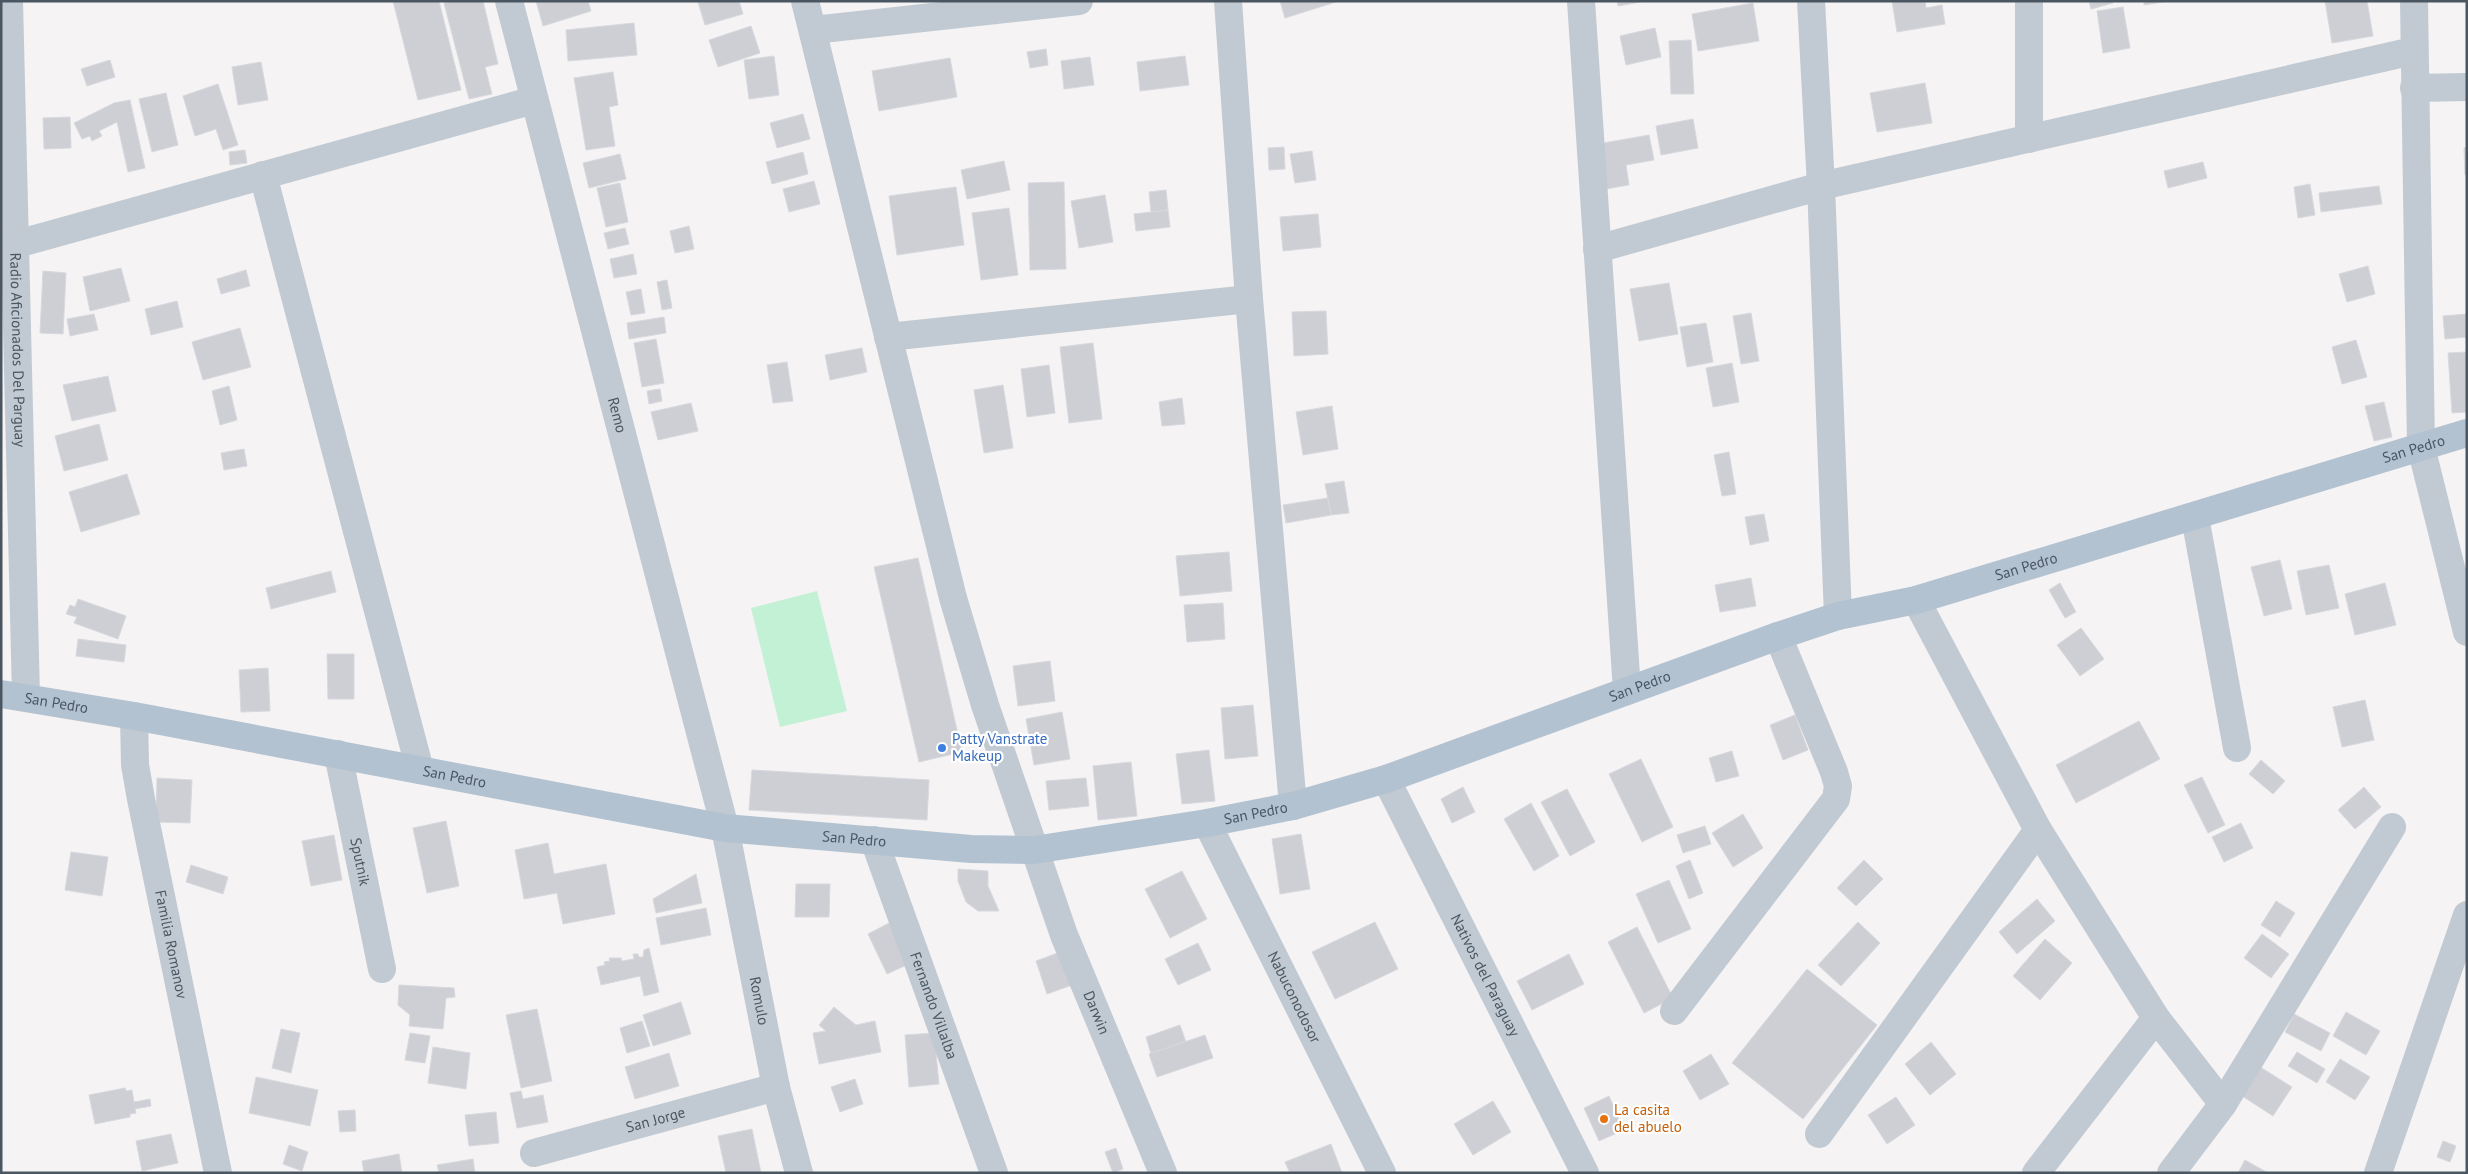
<svg xmlns="http://www.w3.org/2000/svg" width="2468" height="1174" font-family="'PT Sans',sans-serif">
	<rect width="100%" height="100%" fill="#f5f3f3"/>
	<path fill="#c3f1d5" d="M817,591L847,711L780,727L751,608Z"/>
	<g fill="#cdcfd5" stroke="#d7d9de">
		<path d="M393,1H439L461,90L418,100Z"/>
		<path d="M453,1H483L498,64L485,67L492,94L469,99L444,3Z"/>
		<path d="M536,1H588L591,11L543,26Z"/>
		<path d="M739,1L743,14L705,25L698,2Z"/>
		<path d="M1280,1H1339L1285,18Z"/>
		<path d="M1617,1H1646L1618,6Z"/>
		<path d="M1892,1H1925L1926,8L1942,5L1945,24L1897,32Z"/>
		<path d="M2089,1H2113V3L2091,9Z"/>
		<path d="M2144,1H2168L2144,5Z"/>
		<path d="M2325,1H2367L2373,36L2332,43Z"/>
		<path d="M1753,3L1759,41L1698,51L1692,14Z"/>
		<path d="M2123,7L2130,48L2103,53L2097,11Z"/>
		<path d="M634,23L637,55L568,61L566,30Z"/>
		<path d="M751,26L760,53L718,67L709,40Z"/>
		<path d="M1655,28L1661,57L1626,65L1620,36Z"/>
		<path d="M1691,40L1694,94H1671L1669,41Z"/>
		<path d="M1046,49L1048,65L1030,68L1027,52Z"/>
		<path d="M774,56L779,95L749,99L744,60Z"/>
		<path d="M1185,56L1189,85L1140,91L1137,62Z"/>
		<path d="M1090,57L1094,85L1064,89L1061,61Z"/>
		<path d="M950,58L957,97L879,111L872,71Z"/>
		<path d="M110,60L115,77L87,86L81,69Z"/>
		<path d="M261,62L268,100L238,105L232,67Z"/>
		<path d="M613,72L618,105L609,107L615,146L586,150L574,78Z"/>
		<path d="M1925,83L1932,123L1877,132L1870,93Z"/>
		<path d="M218,84L238,145L223,150L216,129L195,136L183,96Z"/>
		<path d="M166,93L178,145L152,152L139,99Z"/>
		<path d="M130,100L145,168L128,172L117,122L99,131L102,136L92,141L90,136L82,139L74,123L114,103Z"/>
		<path d="M803,114L810,139L777,148L770,123Z"/>
		<path d="M70,117L71,148L44,149L43,118Z"/>
		<path d="M1693,119L1698,148L1661,155L1656,126Z"/>
		<path d="M1649,135L1654,160L1626,165L1629,185L1606,189L1598,144Z"/>
		<path d="M1284,147L1285,169L1269,170L1268,148Z"/>
		<path d="M2467,147V175H2465L2464,148Z"/>
		<path d="M245,150L247,163L230,165L229,152Z"/>
		<path d="M1312,151L1316,180L1295,183L1290,154Z"/>
		<path d="M803,152L808,174L772,184L766,162Z"/>
		<path d="M620,154L626,179L589,188L583,163Z"/>
		<path d="M1004,161L1010,190L967,199L961,170Z"/>
		<path d="M2203,162L2207,178L2168,188L2164,171Z"/>
		<path d="M814,181L820,204L789,212L783,189Z"/>
		<path d="M1064,182L1066,269L1030,270L1028,183Z"/>
		<path d="M620,183L628,222L606,227L597,188Z"/>
		<path d="M2310,184L2315,215L2298,218L2294,187Z"/>
		<path d="M2379,186L2382,204L2321,212L2319,193Z"/>
		<path d="M956,187L964,245L897,255L889,196Z"/>
		<path d="M1166,190L1168,210L1151,212L1149,192Z"/>
		<path d="M1105,195L1113,242L1079,248L1071,201Z"/>
		<path d="M1009,208L1018,275L981,280L972,213Z"/>
		<path d="M1168,210L1170,227L1136,231L1134,214Z"/>
		<path d="M1318,214L1321,247L1283,251L1280,217Z"/>
		<path d="M689,226L694,249L675,253L670,231Z"/>
		<path d="M625,228L629,244L608,249L604,233Z"/>
		<path d="M633,254L637,274L614,278L610,259Z"/>
		<path d="M2368,266L2375,294L2347,302L2339,274Z"/>
		<path d="M121,268L130,301L90,311L83,277Z"/>
		<path d="M246,270L250,286L221,294L217,279Z"/>
		<path d="M43,271L66,273L63,334L40,333Z"/>
		<path d="M667,280L672,308L662,310L657,282Z"/>
		<path d="M1669,283L1678,334L1639,341L1630,289Z"/>
		<path d="M641,289L645,313L631,315L626,292Z"/>
		<path d="M177,301L183,327L151,335L145,309Z"/>
		<path d="M1326,311L1328,354L1294,356L1292,312Z"/>
		<path d="M1751,313L1759,361L1741,364L1733,316Z"/>
		<path d="M94,314L98,330L70,336L67,319Z"/>
		<path d="M2467,314V337L2445,339L2443,316Z"/>
		<path d="M664,317L666,333L629,339L627,323Z"/>
		<path d="M1706,323L1713,362L1687,367L1680,327Z"/>
		<path d="M240,328L251,367L203,380L192,342Z"/>
		<path d="M656,339L664,383L642,387L634,343Z"/>
		<path d="M2356,340L2367,377L2342,384L2332,347Z"/>
		<path d="M1093,343L1102,419L1069,423L1060,347Z"/>
		<path d="M862,348L867,372L830,380L825,355Z"/>
		<path d="M2467,352V412L2452,413L2448,353Z"/>
		<path d="M787,362L793,401L773,403L767,365Z"/>
		<path d="M1732,363L1739,402L1713,407L1706,368Z"/>
		<path d="M1049,365L1055,413L1027,417L1021,369Z"/>
		<path d="M108,376L116,411L72,421L63,385Z"/>
		<path d="M1003,385L1013,448L984,453L974,390Z"/>
		<path d="M229,386L237,420L220,425L212,391Z"/>
		<path d="M660,389L662,401L649,404L647,391Z"/>
		<path d="M1182,398L1185,424L1162,426L1159,402Z"/>
		<path d="M2384,402L2392,437L2374,441L2365,406Z"/>
		<path d="M691,403L698,431L658,440L651,412Z"/>
		<path d="M1332,406L1338,449L1303,455L1296,412Z"/>
		<path d="M99,424L108,460L64,471L55,436Z"/>
		<path d="M244,449L247,466L224,470L221,453Z"/>
		<path d="M1729,452L1736,494L1722,496L1714,455Z"/>
		<path d="M127,474L140,514L81,532L69,492Z"/>
		<path d="M1344,481L1349,513L1331,515L1325,484Z"/>
		<path d="M1328,498L1331,515L1286,523L1283,505Z"/>
		<path d="M1764,514L1769,541L1750,545L1745,517Z"/>
		<path d="M1229,552L1232,591L1180,596L1176,556Z"/>
		<path d="M918,558L962,752L919,762L874,567Z"/>
		<path d="M2280,560L2292,609L2264,616L2251,567Z"/>
		<path d="M2329,565L2339,608L2306,615L2297,571Z"/>
		<path d="M331,571L336,592L271,609L266,588Z"/>
		<path d="M1751,578L1756,606L1720,612L1715,585Z"/>
		<path d="M2060,583L2076,612L2065,618L2049,590Z"/>
		<path d="M2385,583L2396,625L2355,635L2345,594Z"/>
		<path d="M78,599L126,616L118,639L74,623L77,617L66,614L70,605L75,607Z"/>
		<path d="M1223,603L1225,639L1187,642L1184,605Z"/>
		<path d="M2081,628L2104,659L2080,676L2057,645Z"/>
		<path d="M78,639L126,645L124,662L76,656Z"/>
		<path d="M327,654H354V699H328Z"/>
		<path d="M1050,661L1055,701L1018,706L1013,666Z"/>
		<path d="M268,668L270,711L241,712L239,670Z"/>
		<path d="M2365,700L2374,740L2342,747L2333,707Z"/>
		<path d="M1253,705L1258,756L1225,759L1221,708Z"/>
		<path d="M1062,712L1070,759L1034,765L1026,719Z"/>
		<path d="M1795,715L1808,750L1783,760L1770,725Z"/>
		<path d="M2139,721L2160,759L2076,803L2056,765Z"/>
		<path d="M1209,750L1215,801L1182,804L1176,754Z"/>
		<path d="M1732,751L1739,776L1716,782L1709,758Z"/>
		<path d="M1641,759L1673,827L1642,842L1609,774Z"/>
		<path d="M2261,760L2285,781L2273,794L2249,774Z"/>
		<path d="M1131,762L1137,816L1098,820L1093,766Z"/>
		<path d="M752,770L929,780L927,820L749,810Z"/>
		<path d="M2202,777L2225,825L2208,833L2184,785Z"/>
		<path d="M157,778L192,780L190,823L156,822Z"/>
		<path d="M1086,778L1089,806L1049,810L1046,781Z"/>
		<path d="M1463,787L1475,812L1452,823L1441,799Z"/>
		<path d="M2364,787L2381,807L2355,829L2338,810Z"/>
		<path d="M1567,789L1595,842L1570,856L1541,802Z"/>
		<path d="M1531,803L1559,856L1534,871L1504,819Z"/>
		<path d="M1743,814L1763,848L1733,867L1712,833Z"/>
		<path d="M446,821L459,886L427,893L413,828Z"/>
		<path d="M2241,823L2253,848L2224,862L2212,837Z"/>
		<path d="M1705,826L1711,844L1683,853L1677,835Z"/>
		<path d="M1301,834L1310,889L1280,894L1272,839Z"/>
		<path d="M334,835L342,880L311,886L302,841Z"/>
		<path d="M548,843L554,874L606,864L615,914L563,924L557,893L524,899L515,850Z"/>
		<path d="M71,852L108,857L102,896L65,890Z"/>
		<path d="M1690,860L1703,893L1689,899L1676,866Z"/>
		<path d="M1864,860L1883,879L1856,906L1837,888Z"/>
		<path d="M191,865L228,877L223,894L186,882Z"/>
		<path d="M958,869L988,871V886L999,911H978L966,902L958,881Z"/>
		<path d="M1182,871L1207,919L1170,938L1145,889Z"/>
		<path d="M696,874L702,903L656,913L653,899Z"/>
		<path d="M1669,880L1691,929L1658,943L1636,894Z"/>
		<path d="M796,884H830L829,917H795Z"/>
		<path d="M2037,899L2055,921L2017,954L1999,932Z"/>
		<path d="M2276,901L2295,913L2280,937L2261,925Z"/>
		<path d="M706,908L711,935L661,945L656,918Z"/>
		<path d="M891,922L911,963L887,974L868,934Z"/>
		<path d="M1375,922L1398,969L1335,999L1312,952Z"/>
		<path d="M1858,922L1880,943L1841,986L1818,965Z"/>
		<path d="M1637,927L1673,998L1644,1013L1608,942Z"/>
		<path d="M2262,934L2289,954L2271,978L2244,958Z"/>
		<path d="M2045,939L2072,963L2040,1000L2013,976Z"/>
		<path d="M1198,943L1211,970L1178,985L1165,959Z"/>
		<path d="M649,948L659,992L644,996L640,976L601,985L597,967L605,965L604,962L610,961L609,958H621L622,961L634,959L633,954H638L639,957H643L644,950Z"/>
		<path d="M1063,951L1075,984L1047,994L1036,961Z"/>
		<path d="M1569,954L1584,984L1532,1010L1517,981Z"/>
		<path d="M1807,969L1877,1025L1803,1119L1732,1063Z"/>
		<path d="M399,985L454,988L455,997L446,998L443,1029L409,1026L410,1015L398,1005Z"/>
		<path d="M681,1002L691,1034L653,1046L643,1015Z"/>
		<path d="M834,1007L856,1025L875,1021L881,1052L819,1064L813,1033L826,1031L819,1025Z"/>
		<path d="M537,1009L552,1081L521,1088L506,1015Z"/>
		<path d="M2346,1012L2380,1031L2366,1055L2333,1036Z"/>
		<path d="M2294,1014L2330,1033L2321,1051L2285,1032Z"/>
		<path d="M642,1021L650,1046L627,1053L620,1028Z"/>
		<path d="M1180,1025L1186,1042L1151,1054L1146,1037Z"/>
		<path d="M281,1029L300,1033L291,1073L272,1068Z"/>
		<path d="M410,1033L430,1036L425,1063L405,1060Z"/>
		<path d="M934,1033L939,1084L909,1087L905,1035Z"/>
		<path d="M1205,1035L1213,1058L1157,1077L1149,1054Z"/>
		<path d="M1931,1042L1956,1074L1930,1095L1905,1064Z"/>
		<path d="M433,1047L470,1053L466,1089L428,1083Z"/>
		<path d="M2297,1052L2325,1069L2317,1083L2288,1066Z"/>
		<path d="M669,1053L679,1086L635,1099L625,1067Z"/>
		<path d="M1711,1054L1729,1084L1700,1100L1683,1071Z"/>
		<path d="M2340,1059L2370,1077L2355,1100L2326,1082Z"/>
		<path d="M2257,1065L2292,1087L2273,1116L2239,1094Z"/>
		<path d="M256,1077L318,1090L310,1126L249,1113Z"/>
		<path d="M855,1079L863,1104L840,1112L831,1087Z"/>
		<path d="M125,1088L126,1091L132,1090L134,1102L150,1099L151,1106L135,1109L136,1113L130,1114V1117L95,1124L89,1095Z"/>
		<path d="M521,1091L523,1099L543,1095L548,1122L517,1128L510,1093Z"/>
		<path d="M1609,1096L1624,1130L1599,1141L1584,1108Z"/>
		<path d="M1896,1097L1915,1125L1887,1144L1868,1115Z"/>
		<path d="M1493,1101L1511,1132L1473,1155L1454,1124Z"/>
		<path d="M355,1110L356,1131L340,1132L338,1111Z"/>
		<path d="M496,1112L499,1143L469,1146L465,1115Z"/>
		<path d="M752,1129L761,1173H726L718,1136Z"/>
		<path d="M171,1134L178,1163L142,1171L136,1141Z"/>
		<path d="M2443,1141L2456,1146L2450,1162L2437,1157Z"/>
		<path d="M1331,1144L1342,1173H1290L1285,1162Z"/>
		<path d="M289,1145L308,1152L302,1171L283,1164Z"/>
		<path d="M1116,1148L1123,1169L1113,1173L1105,1152Z"/>
		<path d="M399,1154L402,1173H364L362,1161Z"/>
		<path d="M473,1159L475,1173H439L437,1165Z"/>
		<path d="M2245,1160L2268,1173H2238Z"/>
	</g>
	<g fill="none" stroke-linecap="round" stroke-linejoin="round">
		<g stroke="#c1cad2" stroke-width="28">
			<path id="s1" d="M9,1L26,697"/>
			<path id="s2" d="M509,1L725,828L776,1087L799,1173"/>
			<path id="s3" d="M805,1L953,598L985,705L1064,935L1163,1173"/>
			<path d="M1228,1L1249,299L1293,806"/>
			<path d="M1581,1L1627,691"/>
			<path d="M1811,1L1821,186L1838,616"/>
			<path d="M2414,1L2421,447L2467,632"/>
			<path d="M813,30L1079,1"/>
			<path d="M2414,88L2467,87"/>
			<path d="M2029,139V1"/>
			<path d="M263,175L420,770"/>
			<path d="M17,244L534,100"/>
			<path d="M1597,249L1821,186L2413,51"/>
			<path d="M888,337L1249,299"/>
			<path d="M2195,517L2237,748"/>
			<path d="M1916,600L2038,830L2156,1018L2223,1104"/>
			<path id="s4" d="M134,716L135,765L141,799L218,1173"/>
			<path id="s5" d="M338,754L382,969"/>
			<path id="s6" d="M1386,779L1585,1173"/>
			<path id="s7" d="M1207,823L1382,1173"/>
			<path id="s8" d="M874,840L994,1173"/>
			<path d="M1674,1011L1836,799L1838,786L1834,772L1778,636"/>
			<path d="M1819,1134L2038,830"/>
			<path id="s9" d="M534,1153L776,1087"/>
			<path d="M2036,1173L2156,1018"/>
			<path d="M2171,1173L2223,1104L2392,827"/>
			<path d="M2378,1173L2467,915"/>
		</g>
		<path stroke="#b3c2d1" stroke-width="28" id="s10" d="M1,694L134,716L725,828L971,849L1034,850L1207,823L1293,806L1386,779L1778,636L1838,616L1916,600L2467,433"/>
	</g>
	<circle fill="#3f7fe0" stroke="#fff" stroke-width="2" cx="942" cy="748" r="5"/>
	<circle fill="#e8710a" stroke="#fff" stroke-width="2" cx="1604" cy="1119" r="5"/>
	<g text-anchor="middle" stroke-width="4.5" stroke-linejoin="round" paint-order="stroke">
		<g font-size="15" fill="#4a5661" stroke="#fff">
			<text dy="5" stroke="none"><textPath href="#s1" startOffset="349">Radio Aficionados Del Parguay</textPath></text>
			<text dy="5" stroke="none"><textPath href="#s2" startOffset="428">Remo</textPath></text>
			<text dy="5" stroke="none"><textPath href="#s10" startOffset="2486">San Pedro</textPath></text>
			<text dy="5" stroke="none"><textPath href="#s10" startOffset="2081">San Pedro</textPath></text>
			<text dy="5" stroke="none"><textPath href="#s10" startOffset="1676">San Pedro</textPath></text>
			<text dy="5" stroke="none"><textPath href="#s10" startOffset="56">San Pedro</textPath></text>
			<text dy="5" stroke="none"><textPath href="#s10" startOffset="461">San Pedro</textPath></text>
			<text dy="5" stroke="none"><textPath href="#s10" startOffset="1271">San Pedro</textPath></text>
			<text dy="5" stroke="none"><textPath href="#s10" startOffset="866">San Pedro</textPath></text>
			<text dy="5" stroke="none"><textPath href="#s5" startOffset="110">Sputnik</textPath></text>
			<text dy="5" stroke="none"><textPath href="#s4" startOffset="232">Familia Romanov</textPath></text>
			<text dy="5" stroke="none"><textPath href="#s6" startOffset="220">Nativos del Paraguay</textPath></text>
			<text dy="5" stroke="none"><textPath href="#s7" startOffset="195">Nabuconodosor</textPath></text>
			<text dy="5" stroke="none"><textPath href="#s2" startOffset="1031">Romulo</textPath></text>
			<text dy="5" stroke="none"><textPath href="#s8" startOffset="176">Fernando Villalba</textPath></text>
			<text dy="5" stroke="none"><textPath href="#s3" startOffset="1054">Darwin</textPath></text>
			<text dy="5" stroke="none"><textPath href="#s9" startOffset="126">San Jorge</textPath></text>
		</g>
		<g font-size="15" fill="#366cbe" stroke="#fff" text-anchor="start">
			<text x="952" y="744">Patty Vanstrate<tspan x="952" dy="17">Makeup</tspan></text>
		</g>
		<g font-size="15" fill="#c56008" stroke="#fff" text-anchor="start">
			<text x="1614" y="1115">La casita<tspan x="1614" dy="17">del abuelo</tspan></text>
		</g>
	</g>
	<rect width="2468" height="1174" fill="none" stroke="#4a5661" stroke-width="5"/>
</svg>
